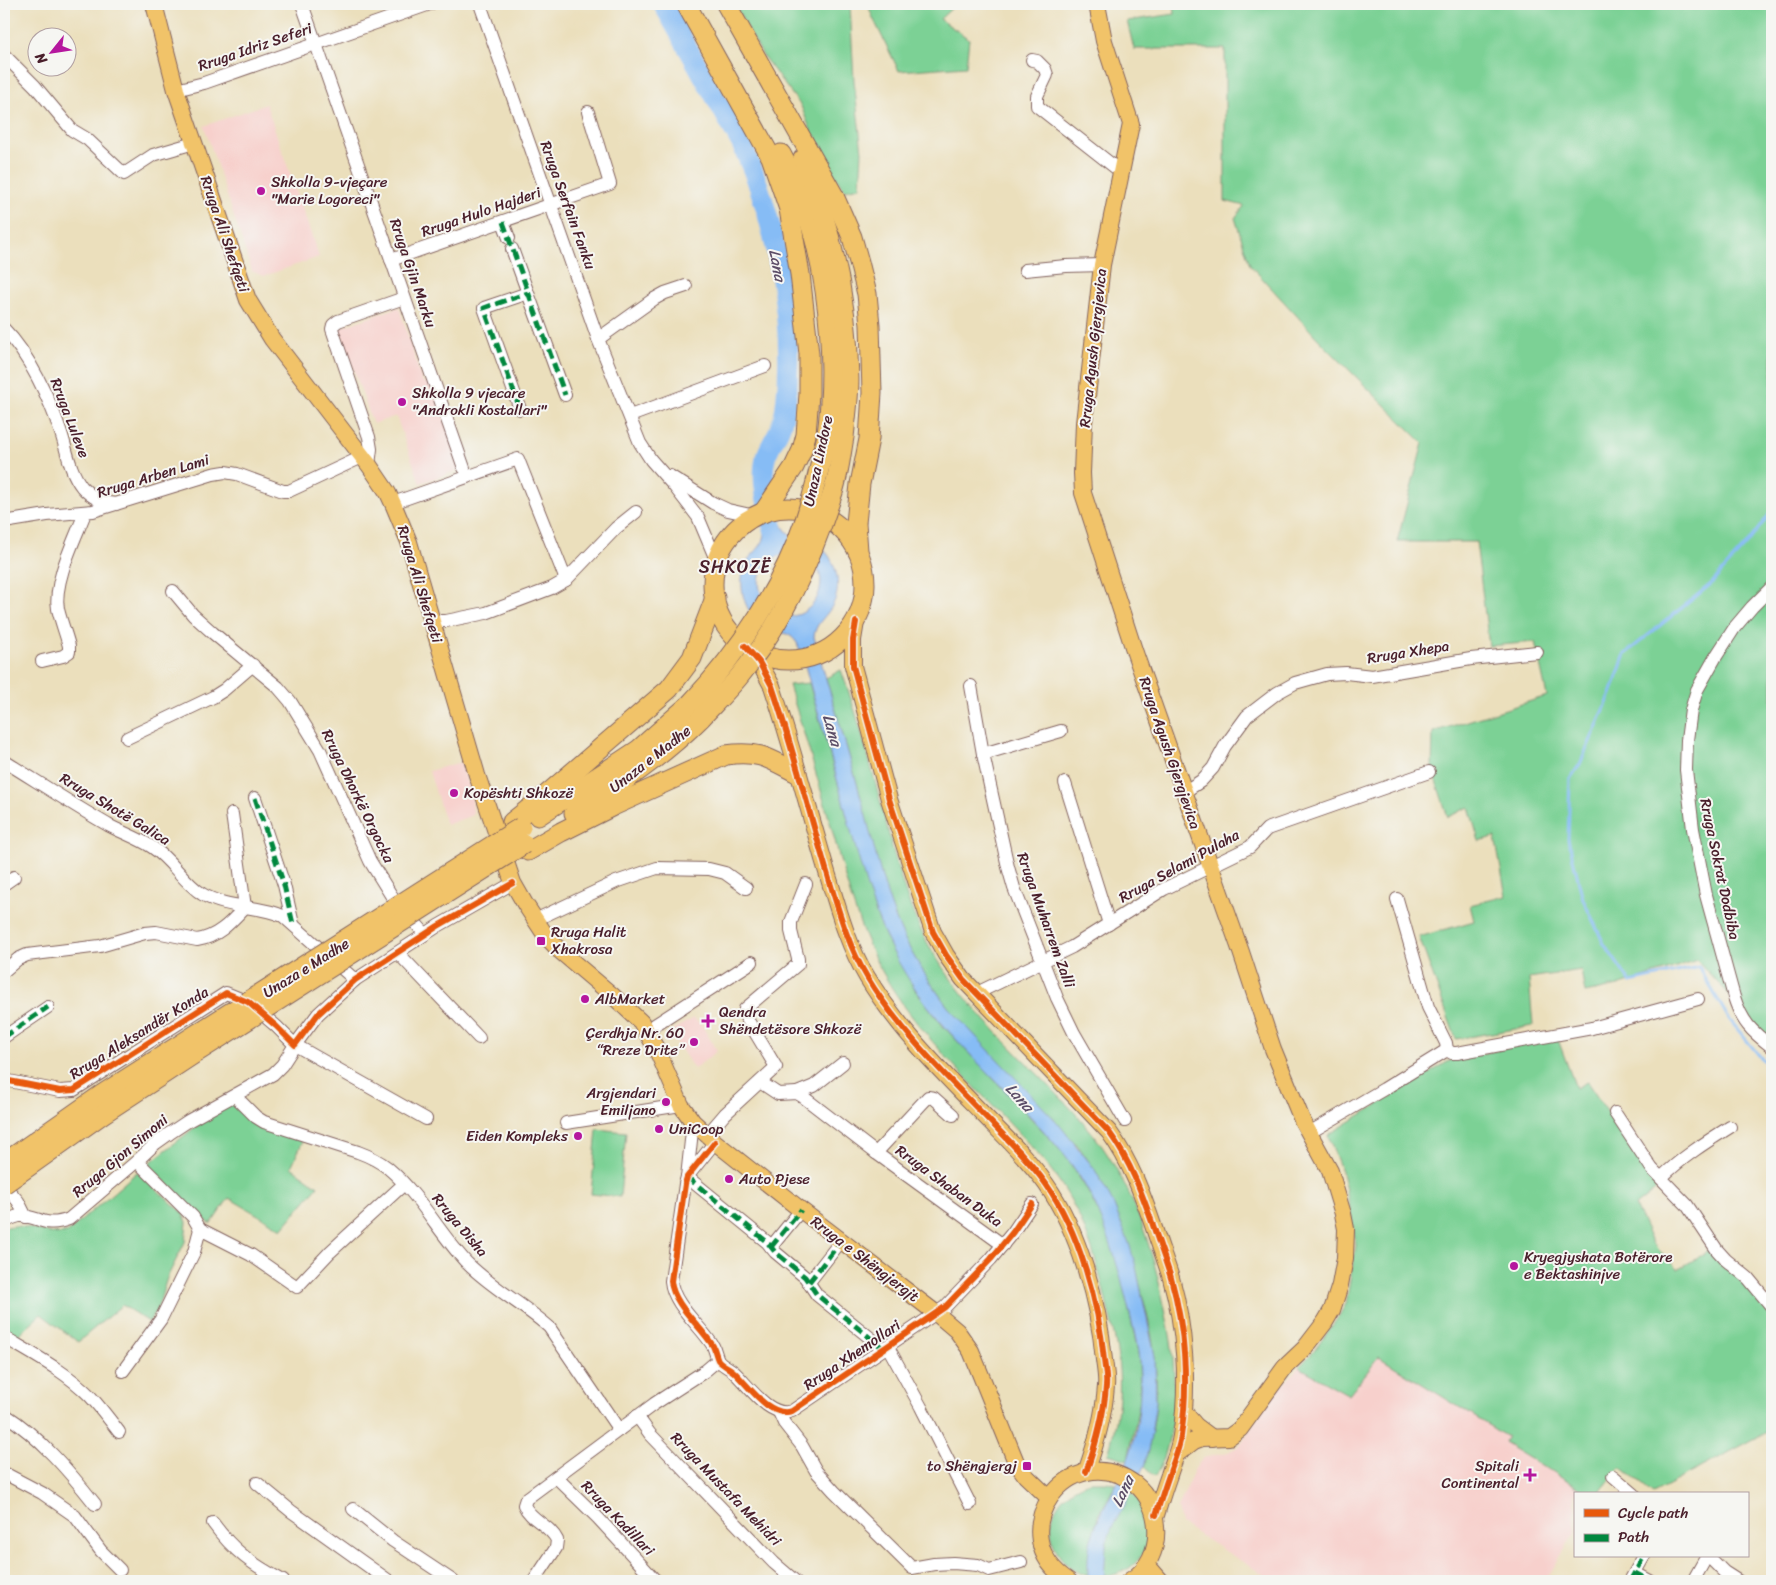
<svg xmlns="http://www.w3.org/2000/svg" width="1776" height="1585" font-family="Sriracha,sans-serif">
	<rect width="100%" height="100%" fill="#f6f6f2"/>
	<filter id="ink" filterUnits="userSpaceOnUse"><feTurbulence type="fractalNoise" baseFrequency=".02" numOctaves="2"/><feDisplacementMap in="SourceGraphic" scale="10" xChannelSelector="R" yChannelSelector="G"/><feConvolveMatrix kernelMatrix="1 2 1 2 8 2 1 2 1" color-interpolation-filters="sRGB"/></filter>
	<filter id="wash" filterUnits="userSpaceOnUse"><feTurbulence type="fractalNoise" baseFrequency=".0096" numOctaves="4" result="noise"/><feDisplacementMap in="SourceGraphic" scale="20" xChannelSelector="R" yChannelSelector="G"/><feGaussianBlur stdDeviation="1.12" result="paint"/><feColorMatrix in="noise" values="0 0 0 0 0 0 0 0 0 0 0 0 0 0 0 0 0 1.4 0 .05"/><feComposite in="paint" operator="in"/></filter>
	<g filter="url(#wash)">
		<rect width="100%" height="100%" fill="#ebdfbc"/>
		<g fill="#f7d0cc">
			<path d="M266,104L319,257L264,276L252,271L204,126Z"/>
			<path d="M399,307L422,381L433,385L462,469L420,483L396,416L373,424L339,328Z"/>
			<path d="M461,762L472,795L473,815L446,825L429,771Z"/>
			<path d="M693,1018L701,1024L717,1051L694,1069L670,1032Z"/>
			<path d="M1379,1357L1508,1437L1504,1443L1588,1494H1575V1533L1545,1581H1274L1181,1524L1178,1508L1194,1470L1203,1458L1228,1452L1239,1446L1266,1404L1299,1367L1349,1394Z"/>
		</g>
		<g fill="#7cd195" stroke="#637860">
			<path d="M734,4H850L854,81L862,152L860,187L845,190L825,161L821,145L811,131L801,106L763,56Z"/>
			<path d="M868,4H956L940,19L969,39L966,66L899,71L872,16Z"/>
			<path d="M1174,4H1772V1042L1697,960L1618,986L1585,993L1581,970L1529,978L1533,1026L1456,1039L1419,937L1474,921L1470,905L1506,896L1495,837L1479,841L1469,807L1448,817L1432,769L1433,732L1547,696L1535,642L1489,646L1476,542H1397L1423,443L1320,341L1250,265L1235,218L1244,206L1225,201V49H1134L1127,21L1175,14Z"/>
			<path d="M841,670C860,721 873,774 887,827C897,866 907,906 927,942C966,1012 1031,1063 1084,1123C1136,1183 1156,1259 1170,1335C1177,1376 1177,1440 1155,1477L1144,1467C1149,1445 1155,1422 1156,1400C1158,1365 1152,1332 1143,1298C1129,1238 1115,1196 1078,1146L948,1007C928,980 908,951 896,919C881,881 872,841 862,802C851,760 838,719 826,678Z"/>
			<path d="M809,683L875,911L892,950L916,991L943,1026L1046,1134L1066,1157L1086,1188L1105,1225L1117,1260L1132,1324L1139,1358L1140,1400L1128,1460L1108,1454C1125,1395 1122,1364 1107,1305C1097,1261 1085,1219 1059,1181C1044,1159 1026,1141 1008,1122C963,1074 915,1030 883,973C856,926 844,874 830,822C817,776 803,730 789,685Z"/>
			<path d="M1557,1037L1576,1088L1587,1082L1659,1187L1635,1206L1653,1244L1678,1269L1713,1249C1732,1272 1754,1291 1772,1314V1440L1767,1432L1653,1493L1621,1467L1598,1494H1588L1504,1443L1507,1437L1379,1357L1349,1395L1299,1367L1314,1351L1337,1319L1346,1304L1356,1245L1350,1208L1342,1173L1328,1135L1449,1061Z"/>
			<path d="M231,1104L255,1125L274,1133L303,1141L291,1167L318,1186L282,1229L229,1198L211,1224L196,1213L148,1164L203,1121Z"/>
			<path d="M597,1129L626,1132L620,1197L591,1194Z"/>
			<path d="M137,1172L183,1213L187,1222L185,1242L167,1278L158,1307L149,1322L122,1305L78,1342L41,1314L14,1339L4,1332V1228C25,1220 46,1239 68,1232Z"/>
			<path d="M1090,1482H1107L1116,1484L1098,1517L1090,1543L1088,1576C1038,1560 1039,1496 1090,1482Z"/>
			<path d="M1131,1492C1152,1510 1156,1546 1133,1565C1125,1572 1114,1575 1104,1577L1106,1544L1112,1527Z"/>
		</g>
		<path fill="#86bcf5" stroke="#686e90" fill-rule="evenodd" d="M781,522C791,547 817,537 829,556C839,572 841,592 831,608C824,619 815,624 814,637C828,687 844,737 858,787C871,831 879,876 896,919C908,951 928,980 948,1007L1057,1122L1094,1168L1113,1203L1129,1243L1136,1267L1155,1356L1156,1402L1150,1442L1144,1467L1125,1505L1112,1527L1106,1544L1104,1581H1088C1088,1568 1087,1552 1091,1540C1099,1511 1118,1487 1128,1459C1139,1430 1142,1391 1139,1361C1137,1340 1131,1319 1126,1299C1113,1247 1099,1199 1065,1156C1008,1085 932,1031 891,948C871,909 861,866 849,824C838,782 826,740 814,698C808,679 805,661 797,643C790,632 783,634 772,629C749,620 740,599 742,576C744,553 768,551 765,526ZM787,553C795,557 805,559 812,564C827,574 821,598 809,608C774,640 729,568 787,553Z"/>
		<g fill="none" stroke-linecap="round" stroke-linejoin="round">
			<path stroke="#86bcf5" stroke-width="3" d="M1772,511L1746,545L1711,584L1625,654L1611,694L1580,764L1570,779L1568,839L1583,899L1604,944L1630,982L1699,967L1729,1019L1772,1071"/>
			<path stroke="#86bcf5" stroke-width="20" d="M663,4L741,143C775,215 795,320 786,401C785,411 783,421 779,430C775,439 769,447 766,457C758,483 772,521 778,546"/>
		</g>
	</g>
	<g filter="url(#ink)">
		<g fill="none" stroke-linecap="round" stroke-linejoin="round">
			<defs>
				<g id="minor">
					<path d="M302,4L464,468"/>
					<path d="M480,4L598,339L640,443L651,460L674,486L698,517L717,562"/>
					<path d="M4,55L35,86L72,130L87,139L124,174L153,155L194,143"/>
					<path d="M1032,60L1037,61L1045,69L1047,75L1037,96V106L1121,172"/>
					<path d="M176,90L204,83L430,4"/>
					<path d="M503,222L509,238"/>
					<path d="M512,249L565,395"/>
					<path d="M391,260L610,184L588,112"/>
					<path d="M1025,270L1066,266L1102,265"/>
					<path d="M4,329C29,354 50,400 61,433C67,451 70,472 82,487C91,497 102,503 116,504"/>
					<path d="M598,339L654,299L665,293L686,286"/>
					<path d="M520,409L484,308L528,293"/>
					<path d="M630,416L765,366"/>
					<path d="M369,465L371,449L369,437L332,329L333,325L338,321L404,298"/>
					<path d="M670,476L713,503L728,510L755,516"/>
					<path d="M393,503L518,459L566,580"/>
					<path d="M4,522L47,515L93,511L213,474L225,472L237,474L283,491H289L362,457"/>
					<path d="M1772,587L1752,607L1735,627L1715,658L1697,690L1691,710L1687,740L1686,770L1693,829L1706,895L1734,997C1742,1022 1751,1031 1772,1047"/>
					<path d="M173,591L193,615L213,633L278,687L290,701L320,750L370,861L391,895L425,934"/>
					<path d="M432,621H446L486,613L552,588L566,580L616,528L636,512"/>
					<path d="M42,661L63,656L69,652V646C66,634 61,622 58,609C53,582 75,539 85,513"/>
					<path d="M971,686L983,754L1008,867L1014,888L1057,998L1074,1033L1125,1121"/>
					<path d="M127,738L213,697L224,690L253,665"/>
					<path d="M983,754L1061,731"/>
					<path d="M4,761C38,782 73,805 108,825C123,833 138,838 152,847C172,860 183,882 202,894C227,909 258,905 283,916L355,980"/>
					<path d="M1065,783L1109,924"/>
					<path d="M1184,792L1201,781L1213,768L1225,746L1247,716L1277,693L1295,683L1327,674L1346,673L1372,676L1471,659L1537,652"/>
					<path d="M255,798L284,885L293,924"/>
					<path d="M4,884L14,877"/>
					<path d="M1397,899L1428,1007L1446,1043L1447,1050"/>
					<path d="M535,920L616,882L657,868L709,869L725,873L746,888"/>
					<path d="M398,953L479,1038"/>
					<path d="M4,971L18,959L27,955L100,946L145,933L156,932L197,940C218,937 231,922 245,907L232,814"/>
					<path d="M977,993L1072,947L1164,889L1250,847L1267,829L1429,772"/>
					<path d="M647,1030L752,962"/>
					<path d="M4,1037L48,1007"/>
					<path d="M4,1080L60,1091L74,1090L226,993L248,1002L276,1026L295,1045L318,1014L355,980L438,926L513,883"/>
					<path d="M760,1082L778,1094L797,1093L802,1096L876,1153L1003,1245"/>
					<path d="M797,1093L814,1086L843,1063"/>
					<path d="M235,1096L256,1117L264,1122L358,1152C369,1156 379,1161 388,1168C420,1195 439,1233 467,1263C492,1288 523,1304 549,1327L619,1430"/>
					<path d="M1615,1113L1652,1169L1687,1205L1717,1250L1726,1260L1748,1278L1772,1307"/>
					<path d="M566,1123L681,1105"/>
					<path d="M1309,1133L1384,1089L1447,1050L1452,1053H1457L1592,1028L1698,999"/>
					<path d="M707,1135L725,1114L776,1067L744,1014L745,1009L798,964V959L791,931V922L806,884"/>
					<path d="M715,1142L687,1177L685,1184L671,1281C673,1305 701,1326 713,1346C715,1350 716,1356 718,1360C722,1365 730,1368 734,1372C748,1385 770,1419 792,1411L945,1307L991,1259L1013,1232L1032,1204"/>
					<path d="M876,1153L928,1097L934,1098L953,1115"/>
					<path d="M687,1177L767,1242L775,1252L805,1277L817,1295L884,1349"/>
					<path d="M687,1177L693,1122"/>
					<path d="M1661,1178C1681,1158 1706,1142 1730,1127"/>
					<path d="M4,1185L18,1201L26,1217"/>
					<path d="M4,1222C8,1220 14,1217 19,1216C39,1215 43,1229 69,1219L137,1161L156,1143L170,1133L188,1121L273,1074L282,1065L295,1045L426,1119"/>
					<path d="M200,1229L251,1255L297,1287L330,1252L404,1184"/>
					<path d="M771,1247L801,1210"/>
					<path d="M809,1282L841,1241"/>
					<path d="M4,1337C34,1355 65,1371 90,1396C100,1407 110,1420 119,1432"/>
					<path d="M888,1347L921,1407L970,1504"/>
					<path d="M123,1371L161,1319L194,1252L200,1229L193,1217L137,1161"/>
					<path d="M779,1412L784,1423L802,1446L816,1471L834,1491L912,1568L934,1564L953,1563L978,1565L989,1570L1021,1562"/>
					<path d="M4,1414C40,1437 69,1471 95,1504"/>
					<path d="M637,1416L650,1434L774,1563L795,1581"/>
					<path d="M4,1473L42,1493L75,1516L101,1551L120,1570"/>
					<path d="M1613,1476L1634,1494"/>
					<path d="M556,1477L598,1518L656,1581"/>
					<path d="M257,1483L291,1511L389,1581"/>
					<path d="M353,1509L393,1541L453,1581"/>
					<path d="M213,1523C234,1552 252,1564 283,1581"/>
					<path d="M1708,1556L1724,1572L1738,1581"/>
					<path d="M1635,1573L1650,1581"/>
					<path d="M534,1581L556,1548L557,1540C550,1525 530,1520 524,1505L526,1499L654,1404L705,1371L718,1360"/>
					<path d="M1630,1581L1644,1556"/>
					<path d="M1693,1581L1707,1556"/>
				</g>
				<g id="major">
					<path d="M154,4L176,90L248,300L272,339L369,465L388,493L394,506L409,542L419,577L477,775L513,883L525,904L546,936L560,951L612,995L641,1022L657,1050L681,1105L693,1122L715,1142L801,1210L937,1314L957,1331L971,1351L1016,1462L1026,1476L1049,1498"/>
					<path d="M1097,4L1104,41L1131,124L1130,129L1102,265L1084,423L1082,473L1083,493L1135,653L1241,952L1273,1049L1302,1120L1330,1171L1343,1214L1346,1229L1345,1258L1340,1285L1332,1310L1325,1322L1305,1348L1285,1367L1240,1429L1229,1437L1202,1438L1194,1441L1178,1453"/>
					<path d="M856,622L853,640V666L889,799L933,932L946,955L963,979L1109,1132C1131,1162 1143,1196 1155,1231C1160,1246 1166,1262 1171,1278C1185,1328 1189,1384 1181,1436C1179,1450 1173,1462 1169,1475C1164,1489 1160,1502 1156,1515"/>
					<path d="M747,649L759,662L772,686C792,746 808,808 826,869C837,905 847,944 867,977C897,1027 940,1070 981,1112C1003,1135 1028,1158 1046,1184C1079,1231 1099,1304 1104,1360C1105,1368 1107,1378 1106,1386C1104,1416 1096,1444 1086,1472"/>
					<path d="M1184,1412L1196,1426L1212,1438"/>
					<path d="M1147,1565L1161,1581"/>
					<path d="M1069,1581C997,1535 1070,1435 1135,1484C1148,1494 1155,1511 1156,1527C1158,1549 1148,1570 1129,1581"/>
				</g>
				<g id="highway">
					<path d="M686,4L771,157L789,209L800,274L809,354V394L806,435L802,450L794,467L763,513"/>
					<path d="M726,4L834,196L852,237L859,262L867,294L870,325L872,393L869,439L860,484L856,523L858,551"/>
					<path d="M781,154C826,233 838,346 827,435"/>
					<path d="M803,159C832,229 848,303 849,379C849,398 846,418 844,437"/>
					<circle cx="789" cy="584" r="76"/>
					<path d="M574,813C620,785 663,756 701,718"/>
					<path d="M538,816L638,750L691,703"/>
					<path d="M512,822L545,796L669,689L692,658L715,598"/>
					<path d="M528,851L561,832L613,806L726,755C759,750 770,759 797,773"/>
				</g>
			</defs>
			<use href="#minor" stroke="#82625e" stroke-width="14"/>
			<use href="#major" stroke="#82625e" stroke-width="18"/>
			<use href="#highway" stroke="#82625e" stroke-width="21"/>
			<use href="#minor" stroke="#fff" stroke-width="12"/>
			<use href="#major" stroke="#f1c369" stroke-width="16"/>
			<use href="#highway" stroke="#f1c369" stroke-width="19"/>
			<defs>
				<g id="highway-bridge">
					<path d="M691,703C740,651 782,587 805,520C814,492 821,463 827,435"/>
					<path d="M701,718C713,705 726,692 738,678C783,624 813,556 834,489C839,472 841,454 844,437"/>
					<path d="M4,1163L101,1095L521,827"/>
					<path d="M4,1184L104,1113L194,1054L524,844"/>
				</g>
			</defs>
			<use href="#highway-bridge" stroke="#82625e" stroke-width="21" stroke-linecap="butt"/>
			<use href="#highway-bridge" stroke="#f1c369" stroke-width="19"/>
			<g stroke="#00873e" stroke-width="5" stroke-dasharray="10 5" stroke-linecap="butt">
				<path d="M503,222L565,395"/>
				<path d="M520,409L484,308L528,293"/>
				<path d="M255,798L284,885L293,924"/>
				<path d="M4,1037L48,1007"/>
				<path d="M687,1177L767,1242L775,1252L805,1277L817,1295L884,1349"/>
				<path d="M771,1247L801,1210"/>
				<path d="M809,1282L841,1241"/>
				<path d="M1635,1573L1650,1581"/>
				<path d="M1630,1581L1644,1556"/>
			</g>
			<defs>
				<g id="cycleway">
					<path d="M856,622L853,640V666L889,799L933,932L946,955L963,979L1109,1132C1131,1162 1143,1196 1155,1231C1160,1246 1166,1262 1171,1278C1185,1328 1189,1384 1181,1436C1179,1450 1173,1462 1169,1475C1164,1489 1160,1502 1156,1515"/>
					<path d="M745,646L759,662L772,686C792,746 808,808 826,869C837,905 847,944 867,977C897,1027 940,1070 981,1112C1003,1135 1028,1158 1046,1184C1079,1231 1099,1304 1104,1360C1105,1368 1107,1378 1106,1386C1104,1416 1096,1444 1086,1472"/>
					<path d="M4,1080L60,1091L74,1090L226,993L248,1002L276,1026L295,1045L318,1014L355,980L438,926L513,883"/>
					<path d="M715,1142L687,1177L685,1184L671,1281C673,1305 701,1326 713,1346C715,1350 716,1356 718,1360C722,1365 730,1368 734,1372C748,1385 770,1419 792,1411L945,1307L991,1259L1013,1232L1032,1204"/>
				</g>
			</defs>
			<use href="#cycleway" stroke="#f6f6f2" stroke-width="9"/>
			<use href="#cycleway" stroke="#e8590c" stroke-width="6"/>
		</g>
	</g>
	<g fill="#b5179e" stroke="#f6f6f2" stroke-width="2">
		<circle cx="261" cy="191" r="5"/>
		<circle cx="402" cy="402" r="5"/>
		<circle cx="454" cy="793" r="5"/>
		<rect x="536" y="936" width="10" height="10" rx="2.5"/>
		<circle cx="585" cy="999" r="5"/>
		<path d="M705.5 1013.5h5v5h5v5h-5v5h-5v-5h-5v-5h5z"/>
		<circle cx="694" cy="1042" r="5"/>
		<circle cx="666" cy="1102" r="5"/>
		<circle cx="659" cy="1129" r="5"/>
		<circle cx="578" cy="1136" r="5"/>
		<circle cx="729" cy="1179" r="5"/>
		<circle cx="1514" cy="1266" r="5"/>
		<rect x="1022" y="1461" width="10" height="10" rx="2.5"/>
		<path d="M1527.5 1467.5h5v5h5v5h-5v5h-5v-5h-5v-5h5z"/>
	</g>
	<g text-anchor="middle" stroke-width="4" stroke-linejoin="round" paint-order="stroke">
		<g font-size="15" fill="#4a1f2b" stroke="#f6f6f2">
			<text transform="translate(255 47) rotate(-19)" y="5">Rruga Idriz Seferi</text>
			<text transform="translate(568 205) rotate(70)" y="5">Rruga Serfain Fanku</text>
			<text transform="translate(481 212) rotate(-19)" y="5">Rruga Hulo Hajderi</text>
			<text transform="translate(225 234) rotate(71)" y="5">Rruga Ali Shefqeti</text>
			<text transform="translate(413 273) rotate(71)" y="5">Rruga Gjin Marku</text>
			<text transform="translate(1093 348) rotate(-84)" y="5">Rruga Agush Gjergjevica</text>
			<text transform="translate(70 418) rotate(69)" y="5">Rruga Luleve</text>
			<text transform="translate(818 461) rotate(-78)" y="5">Unaza Lindore</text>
			<text transform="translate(153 476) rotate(-17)" y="5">Rruga Arben Lami</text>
			<text transform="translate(420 584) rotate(73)" y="5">Rruga Ali Shefqeti</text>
			<text transform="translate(1408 652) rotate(-9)" y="5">Rruga Xhepa</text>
			<text transform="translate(1170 753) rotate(71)" y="5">Rruga Agush Gjergjevica</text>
			<text transform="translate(650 759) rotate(-38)" y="5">Unaza e Madhe</text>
			<text transform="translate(358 796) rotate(64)" y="5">Rruga Dhorkë Orgocka</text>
			<text transform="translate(115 809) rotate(31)" y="5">Rruga Shotë Galica</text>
			<text transform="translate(1179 866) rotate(-29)" y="5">Rruga Selami Pulaha</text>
			<text transform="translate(1720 869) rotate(78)" y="5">Rruga Sokrat Dodbiba</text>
			<text transform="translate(1046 920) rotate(70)" y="5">Rruga Muharrem Zalli</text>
			<text transform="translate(306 968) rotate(-32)" y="5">Unaza e Madhe</text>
			<text transform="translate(139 1033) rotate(-32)" y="5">Rruga Aleksandër Konda</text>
			<text transform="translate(120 1156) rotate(-40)" y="5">Rruga Gjon Simoni</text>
			<text transform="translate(949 1186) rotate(36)" y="5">Rruga Shaban Duka</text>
			<text transform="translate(460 1225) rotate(50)" y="5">Rruga Disha</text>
			<text transform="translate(865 1259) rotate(37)" y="5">Rruga e Shëngjergjt</text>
			<text transform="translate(852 1355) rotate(-34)" y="5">Rruga Xhemollari</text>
			<text transform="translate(726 1489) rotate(46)" y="5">Rruga Mustafa Mehidri</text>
			<text transform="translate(618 1518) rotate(46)" y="5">Rruga Kadillari</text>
		</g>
		<g font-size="15" fill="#4a1f2b" stroke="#f6f6f2" text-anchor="start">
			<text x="271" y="187">Shkolla 9-vjeçare<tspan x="271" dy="17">"Marie Logoreci"</tspan></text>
			<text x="412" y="398">Shkolla 9 vjecare<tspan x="412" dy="17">"Androkli Kostallari"</tspan></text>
			<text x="464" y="798">Kopështi Shkozë</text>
			<text x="551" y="937">Rruga Halit<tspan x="551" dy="17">Xhakrosa</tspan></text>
			<text x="595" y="1004">AlbMarket</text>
			<text x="719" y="1017">Qendra<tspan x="719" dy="17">Shëndetësore Shkozë</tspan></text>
			<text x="684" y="1038" text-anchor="end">Çerdhja Nr. 60<tspan x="684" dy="17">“Rreze Drite”</tspan></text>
			<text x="656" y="1098" text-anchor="end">Argjendari<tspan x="656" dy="17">Emiljano</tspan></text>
			<text x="669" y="1134">UniCoop</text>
			<text x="568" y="1141" text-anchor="end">Eiden Kompleks</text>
			<text x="739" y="1184">Auto Pjese</text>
			<text x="1524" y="1262">Kryegjyshata Botërore<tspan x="1524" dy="17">e Bektashinjve</tspan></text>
			<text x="1017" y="1471" text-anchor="end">to Shëngjergj</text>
			<text x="1519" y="1471" text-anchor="end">Spitali<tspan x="1519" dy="17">Continental</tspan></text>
		</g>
		<g font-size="16" font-style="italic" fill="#5c4e68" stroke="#f6f6f2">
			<text transform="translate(778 265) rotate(79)" y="6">Lana</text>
			<text transform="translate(833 730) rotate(74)" y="6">Lana</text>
			<text transform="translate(1020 1097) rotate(47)" y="6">Lana</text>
			<text transform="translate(1122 1491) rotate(-65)" y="6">Lana</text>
		</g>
		<g font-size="18" letter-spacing="1" fill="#4a1f2b" stroke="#f6f6f2">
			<text x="735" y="573">SHKOZË</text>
		</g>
	</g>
	<rect width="1776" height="1585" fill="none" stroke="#f6f6f2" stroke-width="20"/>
	<rect x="1574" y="1492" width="175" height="65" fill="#f6f6f2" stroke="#b1a0a2"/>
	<rect x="1584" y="1509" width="25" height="8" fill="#e8590c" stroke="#b1a0a2"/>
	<text x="1618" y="1518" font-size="15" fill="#4a1f2b">Cycle path</text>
	<rect x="1584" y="1534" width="25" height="8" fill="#00873e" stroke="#b1a0a2"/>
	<text x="1618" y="1542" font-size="15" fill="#4a1f2b">Path</text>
	<g transform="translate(52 52) rotate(240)"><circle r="24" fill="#f6f6f2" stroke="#b1a0a2"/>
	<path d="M0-4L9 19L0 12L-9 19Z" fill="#b5179e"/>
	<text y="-8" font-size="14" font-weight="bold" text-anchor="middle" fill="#4a1f2b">N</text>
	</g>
</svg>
